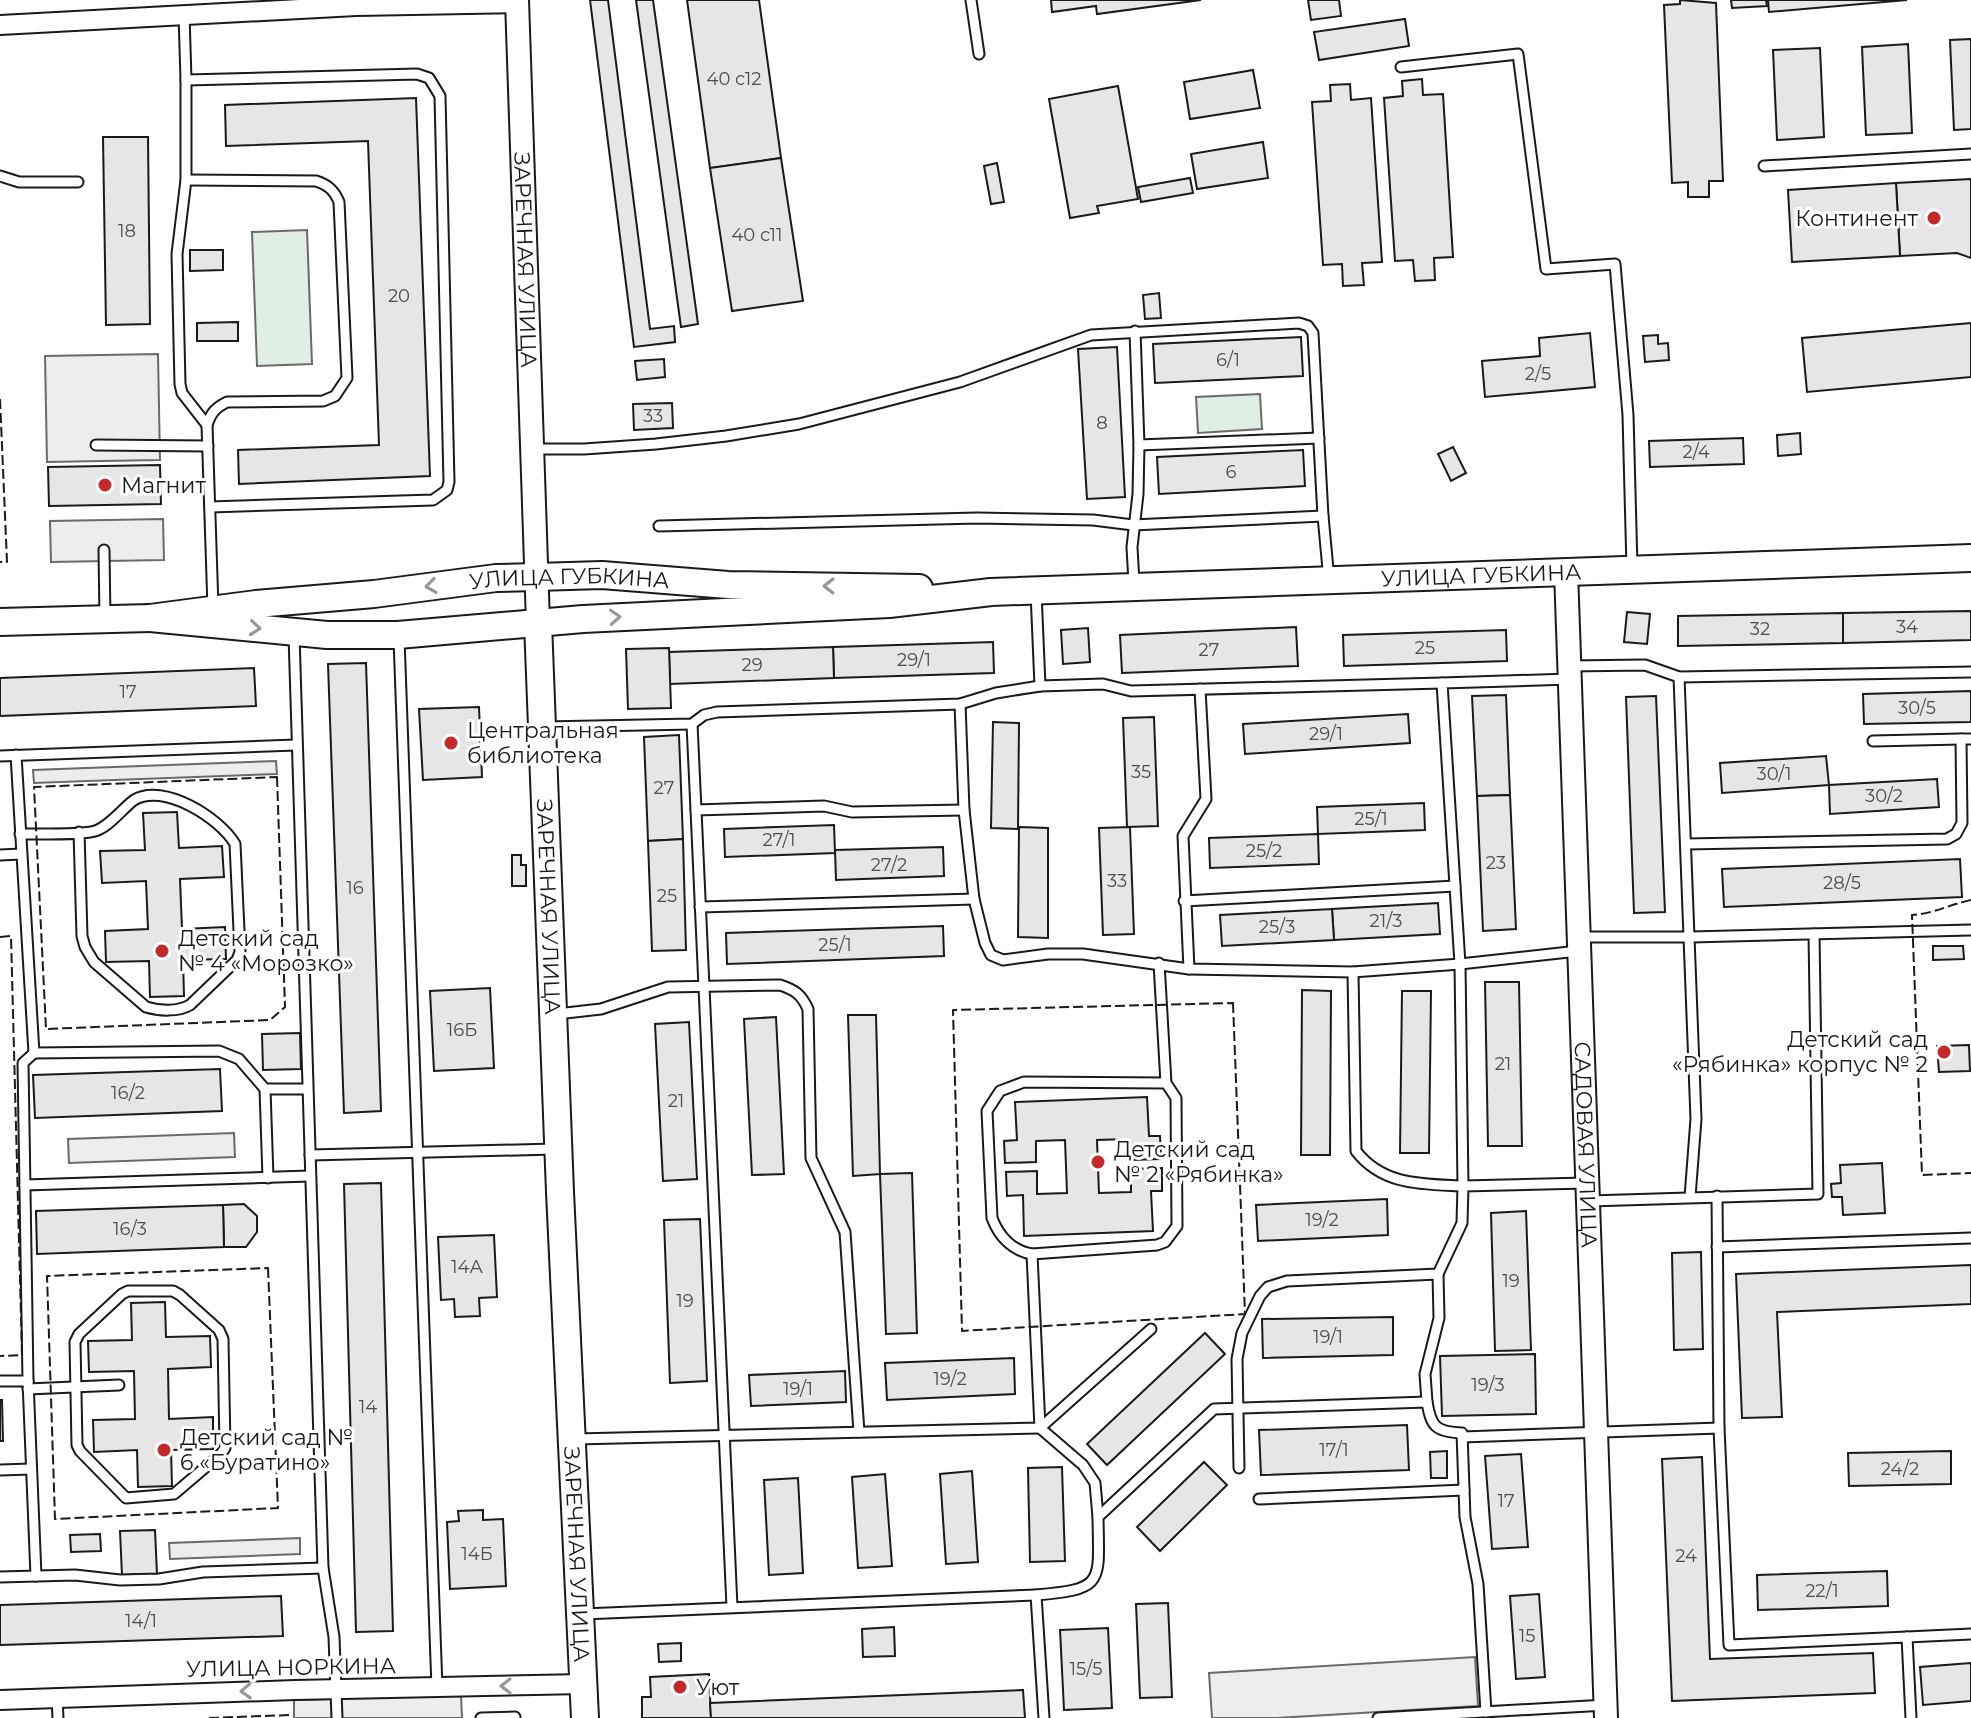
<svg xmlns="http://www.w3.org/2000/svg" width="1971" height="1718" font-family="Montserrat,sans-serif">
	<rect width="100%" height="100%" fill="#fff"/>
	<g fill="#e0efe3" stroke="#6a6a6a" stroke-width="2">
		<path d="M307,230L312,364L257,366L252,232Z"/>
		<path d="M1260,394L1262,429L1198,433L1196,397Z"/>
	</g>
	<g fill="#ededed" stroke="#6a6a6a" stroke-width="2">
		<path d="M158,354L160,460L47,462L45,356Z"/>
		<path d="M163,519L164,560L51,562L50,521Z"/>
		<path d="M276,761L277,774L34,783L33,770Z"/>
		<path d="M234,1133L235,1157L69,1163L68,1139Z"/>
		<path d="M300,1538V1554L170,1559L169,1543Z"/>
		<path d="M1475,1657L1478,1706L1277,1718H1212L1209,1673Z"/>
		<path d="M461,1695L462,1718H294V1700Z"/>
	</g>
	<g fill="#e6e6e6" stroke="#1a1a1a" stroke-width="2">
		<path d="M590,0H608L650,329L674,326L675,342L634,347Z"/>
		<path d="M636,0H653L698,324L681,327Z"/>
		<path d="M687,0H759L781,158L710,168Z"/>
		<path d="M1051,0H1201L1097,14L1096,6L1052,12Z"/>
		<path d="M1308,0H1339L1341,16L1311,20Z"/>
		<path d="M1680,0L1716,3L1723,181H1709V197H1688V182L1672,183L1664,5L1680,4Z"/>
		<path d="M1731,0H1766L1767,6L1732,8Z"/>
		<path d="M1768,0H1907L1769,12Z"/>
		<path d="M1405,19L1409,46L1319,60L1314,32Z"/>
		<path d="M1971,39V129L1954,130L1950,40Z"/>
		<path d="M1908,44L1912,133L1866,135L1862,47Z"/>
		<path d="M1820,48L1824,137L1777,140L1773,50Z"/>
		<path d="M1253,70L1260,108L1190,119L1184,82Z"/>
		<path d="M1422,79L1423,95L1443,94L1453,257L1434,258L1435,280L1415,281L1413,260L1395,261L1384,98L1403,96L1402,81Z"/>
		<path d="M1350,84L1351,100L1371,98L1382,262L1362,263L1364,285L1343,286L1342,264L1323,265L1312,102L1331,101L1330,85Z"/>
		<path d="M1118,86L1138,199L1097,206L1099,213L1070,218L1049,99Z"/>
		<path d="M416,98L430,476L239,484L238,450L379,445L368,141L226,146L225,105Z"/>
		<path d="M103,137H148L150,324L106,325Z"/>
		<path d="M1263,142L1268,178L1197,189L1191,154Z"/>
		<path d="M781,158L803,301L732,311L710,168Z"/>
		<path d="M997,163L1004,202L991,204L984,166Z"/>
		<path d="M1190,178L1193,193L1141,202L1138,187Z"/>
		<path d="M1971,179V258L1957,253L1900,256L1896,183Z"/>
		<path d="M1896,183L1900,256L1792,262L1788,190Z"/>
		<path d="M190,250H223V270L190,271Z"/>
		<path d="M1159,293L1161,318L1145,319L1143,295Z"/>
		<path d="M238,322V341H197V323Z"/>
		<path d="M1971,323V377L1807,392L1802,338Z"/>
		<path d="M1590,333L1595,387L1485,397L1482,361L1540,356L1539,338Z"/>
		<path d="M1658,335V344L1668,343L1669,360L1645,362L1643,336Z"/>
		<path d="M1301,337L1303,376L1155,383L1153,344Z"/>
		<path d="M1117,347L1125,497L1087,499L1078,349Z"/>
		<path d="M664,359L665,377L637,380L635,361Z"/>
		<path d="M672,403L673,428L634,430L633,404Z"/>
		<path d="M1800,433L1801,454L1778,456L1777,435Z"/>
		<path d="M1743,438L1744,464L1650,467L1649,441Z"/>
		<path d="M1453,447L1466,473L1451,481L1438,454Z"/>
		<path d="M1303,450L1305,486L1159,494L1157,457Z"/>
		<path d="M160,465L161,504L49,506L48,467Z"/>
		<path d="M1971,611V640L1843,643V613Z"/>
		<path d="M1627,612L1650,614L1647,644L1624,642Z"/>
		<path d="M1843,613V643L1678,646V616Z"/>
		<path d="M1296,627L1298,666L1122,673L1120,635Z"/>
		<path d="M1088,628L1090,662L1063,664L1061,630Z"/>
		<path d="M1506,630L1507,661L1344,666L1343,635Z"/>
		<path d="M993,642L994,673L834,678L833,647Z"/>
		<path d="M833,647L834,678L670,684L669,652Z"/>
		<path d="M669,648L671,708L628,709L626,649Z"/>
		<path d="M366,663L381,1111L344,1113L328,664Z"/>
		<path d="M254,668L256,706L0,716V678Z"/>
		<path d="M1971,691V722L1864,724L1863,694Z"/>
		<path d="M1506,695L1510,795L1477,796L1472,696Z"/>
		<path d="M1656,696L1665,912L1634,913L1626,697Z"/>
		<path d="M479,707L482,777L423,780L419,709Z"/>
		<path d="M1408,714L1410,743L1245,754L1243,724Z"/>
		<path d="M1154,717L1158,826L1127,827L1123,718Z"/>
		<path d="M993,722L1019,723L1018,829L991,828Z"/>
		<path d="M679,735L683,839L648,841L644,737Z"/>
		<path d="M1826,756L1829,785L1722,793L1720,763Z"/>
		<path d="M1937,779L1939,807L1830,814L1829,785Z"/>
		<path d="M1510,795L1516,929L1483,931L1477,796Z"/>
		<path d="M1424,803L1425,830L1318,834L1317,807Z"/>
		<path d="M177,812L179,848L222,846L224,877L180,879L182,929L225,927L226,959L183,960L184,996L150,997L149,961L106,962L105,931L148,929L146,881L102,883L100,851L145,850L143,813Z"/>
		<path d="M834,825L835,853L725,857L724,829Z"/>
		<path d="M1019,827L1048,828V938L1018,937Z"/>
		<path d="M1130,827L1134,934L1103,935L1099,828Z"/>
		<path d="M1318,834L1319,864L1210,868L1209,838Z"/>
		<path d="M683,839L686,950L652,951L648,841Z"/>
		<path d="M943,847L944,876L836,880L835,850Z"/>
		<path d="M512,855H521V865H526V886H512Z"/>
		<path d="M1960,859L1962,897L1724,907L1722,869Z"/>
		<path d="M1438,903L1440,934L1334,940L1332,909Z"/>
		<path d="M1332,909L1334,940L1222,946L1220,915Z"/>
		<path d="M943,926L944,956L727,964L726,933Z"/>
		<path d="M1933,946H1963L1964,959L1933,960Z"/>
		<path d="M1485,982H1519L1522,1146H1488Z"/>
		<path d="M490,988L494,1068L434,1071L430,991Z"/>
		<path d="M1302,990L1331,991L1330,1155H1301Z"/>
		<path d="M1402,991H1431L1429,1153H1400Z"/>
		<path d="M848,1015H876L880,1174L853,1176Z"/>
		<path d="M776,1017L784,1174L752,1175L744,1019Z"/>
		<path d="M689,1022L697,1179L663,1181L655,1024Z"/>
		<path d="M300,1033L301,1069L263,1070L262,1034Z"/>
		<path d="M1969,1045L1970,1071L1939,1072L1937,1046Z"/>
		<path d="M220,1069L222,1111L35,1118L33,1075Z"/>
		<path d="M1147,1097L1149,1136H1160L1161,1159L1130,1160L1129,1139L1097,1140L1099,1193L1131,1192V1169L1162,1168V1191H1151L1153,1231L1024,1236L1023,1195L1007,1196L1006,1172L1037,1171V1194L1067,1193L1065,1140L1036,1141V1162L1005,1163L1004,1141L1017,1140L1015,1102Z"/>
		<path d="M1882,1163L1885,1213L1843,1215L1842,1197H1832L1831,1184L1841,1183L1840,1165Z"/>
		<path d="M912,1173L917,1333L886,1334L880,1174Z"/>
		<path d="M381,1183L393,1631L356,1632L344,1184Z"/>
		<path d="M1387,1199L1388,1235L1258,1241L1256,1205Z"/>
		<path d="M244,1204L257,1216V1232L246,1247H224L223,1205Z"/>
		<path d="M223,1205L224,1247L37,1254L36,1211Z"/>
		<path d="M1526,1211L1531,1350L1495,1351L1491,1213Z"/>
		<path d="M700,1219L707,1381L670,1383L664,1220Z"/>
		<path d="M494,1235L497,1297L479,1298L480,1316L455,1317L454,1299L441,1300L438,1237Z"/>
		<path d="M1701,1252L1703,1349L1674,1350L1672,1253Z"/>
		<path d="M1971,1265V1304L1777,1312L1782,1417L1742,1418L1736,1274Z"/>
		<path d="M165,1302L166,1337L210,1336L211,1367L168,1369L169,1419L213,1417V1449L171,1450L172,1486L138,1487L137,1450L94,1452L93,1420L135,1419L134,1371L89,1372L88,1341L132,1340L131,1303Z"/>
		<path d="M1393,1317V1355L1263,1358L1262,1319Z"/>
		<path d="M1205,1333L1225,1354L1107,1465L1087,1444Z"/>
		<path d="M1535,1354L1536,1414L1442,1416L1440,1356Z"/>
		<path d="M1014,1358L1015,1394L887,1400L885,1363Z"/>
		<path d="M845,1371L846,1402L751,1406L749,1375Z"/>
		<path d="M0,1400H2L3,1441H0Z"/>
		<path d="M1407,1425L1409,1470L1261,1475L1259,1430Z"/>
		<path d="M1447,1451V1478H1431L1430,1452Z"/>
		<path d="M1951,1451V1484L1849,1486L1848,1453Z"/>
		<path d="M1521,1454L1528,1547L1492,1549L1485,1456Z"/>
		<path d="M1702,1457L1710,1659L1873,1653L1875,1693L1672,1701L1662,1459Z"/>
		<path d="M1204,1462L1227,1485L1160,1551L1137,1527Z"/>
		<path d="M1062,1467L1065,1561L1030,1562L1028,1468Z"/>
		<path d="M972,1471L978,1562L946,1564L940,1474Z"/>
		<path d="M885,1474L892,1566L858,1568L852,1477Z"/>
		<path d="M798,1478L803,1573L769,1575L764,1480Z"/>
		<path d="M483,1510V1520L503,1519L506,1586L450,1589L447,1522L459,1521L458,1511Z"/>
		<path d="M155,1530L157,1574L122,1575L120,1531Z"/>
		<path d="M100,1534L101,1551L71,1552L70,1535Z"/>
		<path d="M1887,1571L1888,1606L1758,1610L1757,1575Z"/>
		<path d="M1539,1594L1545,1677L1516,1679L1510,1596Z"/>
		<path d="M281,1596L283,1636L0,1645V1605Z"/>
		<path d="M1168,1603L1172,1697L1140,1698L1136,1604Z"/>
		<path d="M894,1627L895,1656L863,1657L862,1629Z"/>
		<path d="M1108,1628L1112,1708L1064,1710L1060,1630Z"/>
		<path d="M681,1643V1661L659,1662L658,1644Z"/>
		<path d="M1971,1663V1701L1923,1705L1920,1667Z"/>
		<path d="M709,1674L711,1718H642V1697H651L650,1677Z"/>
		<path d="M1023,1690L1025,1718H711L710,1703Z"/>
	</g>
	<g fill="none" stroke-linecap="round" stroke-linejoin="round">
		<defs>
			<g id="service">
				<path d="M971,0L979,54"/>
				<path d="M184,14L186,80L417,74L429,78L440,96L449,482L447,490L433,500L210,507"/>
				<path d="M1401,67L1518,54L1546,269L1615,264L1628,415L1632,568"/>
				<path d="M186,80V180L177,254L180,384L182,393L207,425"/>
				<path d="M1764,166L1971,154"/>
				<path d="M0,176L19,182H78"/>
				<path d="M186,180L316,181C328,185 334,190 339,202L347,378L335,396L323,401L227,402C215,408 211,413 207,425L213,608"/>
				<path d="M96,445L208,446"/>
				<path d="M1139,445L1319,438"/>
				<path d="M532,449H584L656,444L726,436L799,424L960,382L1091,335L1299,323L1308,326L1313,333L1323,516L1329,580"/>
				<path d="M659,526L977,518L1093,520L1133,525L1323,516"/>
				<path d="M104,550L105,619"/>
				<path d="M1134,583L1132,547L1138,494L1139,445L1135,331"/>
				<path d="M1036,592L1040,686L1103,684L1131,691L1442,683"/>
				<path d="M294,635L323,1568L334,1637L337,1718"/>
				<path d="M399,638L437,1688"/>
				<path d="M1570,666L1645,665L1679,677L1971,672"/>
				<path d="M1679,677L1696,1119L1690,1197"/>
				<path d="M960,704L964,810L974,899L985,943L991,955L1003,960L1048,954H1083L1189,969L1353,972L1460,964L1578,951"/>
				<path d="M692,724L696,810L824,806L852,812L964,810"/>
				<path d="M545,727L692,724L704,715L717,712L960,704L996,693L1040,686"/>
				<path d="M1873,741L1961,739"/>
				<path d="M16,755L34,1053L23,1063L28,1381L36,1576"/>
				<path d="M0,756L296,745"/>
				<path d="M696,810L732,1607"/>
				<path d="M20,834C35,834 82,835 95,831C109,827 122,809 134,800C163,782 220,818 235,844L240,952L237,960L190,1005C178,1012 159,1011 146,1007L94,962L85,947L82,936L79,832"/>
				<path d="M1686,844L1947,839L1956,834L1962,823L1961,739H1971"/>
				<path d="M0,855L21,854"/>
				<path d="M1184,901L1455,886"/>
				<path d="M700,907L974,899"/>
				<path d="M1579,937H1691L1971,930"/>
				<path d="M1159,963L1166,1083L1176,1098L1177,1226L1165,1242L1157,1245L1032,1254C1013,1251 999,1237 992,1218L987,1111L1000,1091L1024,1082L1166,1083"/>
				<path d="M1189,969L1183,836L1206,799L1200,689"/>
				<path d="M1353,972L1356,1151C1383,1186 1423,1184 1463,1186L1460,964L1442,683L1570,679"/>
				<path d="M557,1014L601,1009L668,987L780,985C795,990 801,994 808,1009L811,1158L845,1232L859,1432"/>
				<path d="M34,1053L219,1051L239,1059L265,1089H307"/>
				<path d="M265,1089L268,1178"/>
				<path d="M310,1155L554,1149"/>
				<path d="M25,1185L310,1176"/>
				<path d="M1589,1201L1818,1194L1814,934"/>
				<path d="M1717,1247L1971,1238"/>
				<path d="M1032,1254L1040,1428L1083,1465L1095,1483L1098,1517"/>
				<path d="M128,1291H173L180,1295L219,1330L223,1339L225,1448L221,1454L174,1494L126,1498L80,1451L77,1445L75,1342L79,1334L122,1294Z"/>
				<path d="M0,1381H28"/>
				<path d="M28,1389L119,1385"/>
				<path d="M1427,1402L1425,1374L1439,1318L1438,1274"/>
				<path d="M1719,1428L1729,1645L1907,1637L1911,1718"/>
				<path d="M1462,1437L1719,1428L1717,1196"/>
				<path d="M576,1439L1040,1428L1151,1329"/>
				<path d="M1239,1468L1237,1359L1242,1333L1260,1296L1268,1287L1287,1281L1438,1274L1462,1223L1463,1186L1586,1183"/>
				<path d="M0,1470L31,1469"/>
				<path d="M1259,1499L1464,1490"/>
				<path d="M0,1577L75,1575L120,1580L159,1579L203,1572L323,1568"/>
				<path d="M1036,1595C1105,1589 1099,1584 1098,1517L1214,1409L1427,1402C1431,1426 1435,1432 1462,1433L1465,1517L1478,1584L1486,1712"/>
				<path d="M583,1614L1036,1595L1044,1718"/>
				<path d="M1907,1637L1971,1634"/>
				<path d="M57,1698L58,1718"/>
				<path d="M481,1718L515,1717"/>
				<path d="M1378,1718L1606,1705"/>
			</g>
			<g id="minor">
				<path d="M0,25L356,6L517,3"/>
				<path d="M0,1700L295,1690L584,1684"/>
			</g>
			<g id="tertiary">
				<path id="s1" d="M517,0L538,623"/>
				<path id="s2" d="M1566,571L1606,1718"/>
			</g>
			<g id="secondary">
				<path id="s3" d="M150,618L327,635H398L583,619L889,604L991,592L1971,558"/>
				<path id="s4" d="M0,622L150,618L256,604L374,594L496,578L536,577L602,575L728,585L919,588"/>
				<path id="s5" d="M538,623L560,1192L585,1718"/>
			</g>
		</defs>
		<use href="#service" stroke="#1a1a1a" stroke-width="13"/>
		<use href="#minor" stroke="#1a1a1a" stroke-width="22"/>
		<use href="#tertiary" stroke="#1a1a1a" stroke-width="26"/>
		<use href="#secondary" stroke="#1a1a1a" stroke-width="30"/>
		<use href="#service" stroke="#fff" stroke-width="9"/>
		<use href="#minor" stroke="#fff" stroke-width="18"/>
		<use href="#tertiary" stroke="#fff" stroke-width="22"/>
		<use href="#secondary" stroke="#fff" stroke-width="26"/>
		<g stroke="#1a1a1a" stroke-width="2" stroke-dasharray="10 4" stroke-linecap="butt">
			<path d="M0,399L7,562H0"/>
			<path d="M277,777L285,1007L270,1020L46,1029L34,787Z"/>
			<path d="M1971,900C1948,905 1936,913 1912,915L1922,1175L1971,1173"/>
			<path d="M0,937L11,936L22,1355L0,1356"/>
			<path d="M1233,1003L1245,1314L962,1331L953,1010Z"/>
			<path d="M268,1268L278,1508L55,1519L47,1276Z"/>
			<path d="M209,1718L290,1715V1718"/>
		</g>
	</g>
	<defs><path id="oneway-chevron" d="M-2-3.5L2.5 0L-2 3.5" fill="none" stroke-width="1.6" stroke-linecap="round" stroke-linejoin="round" transform="scale(2)"/></defs>
	<g stroke="#989898">
		<use href="#oneway-chevron" transform="translate(431 586) rotate(172)"/>
		<use href="#oneway-chevron" transform="translate(829 586) rotate(180)"/>
		<use href="#oneway-chevron" transform="translate(615 617) rotate(-3)"/>
		<use href="#oneway-chevron" transform="translate(255 628) rotate(5)"/>
		<use href="#oneway-chevron" transform="translate(506 1686) rotate(179)"/>
		<use href="#oneway-chevron" transform="translate(246 1691) rotate(178)"/>
	</g>
	<g fill="#c62828" stroke="#fff" stroke-width="3">
		<circle cx="1934" cy="218" r="8"/>
		<circle cx="105" cy="485" r="8"/>
		<circle cx="451" cy="743" r="8"/>
		<circle cx="162" cy="951" r="8"/>
		<circle cx="1944" cy="1052" r="8"/>
		<circle cx="1098" cy="1162" r="8"/>
		<circle cx="164" cy="1450" r="8"/>
		<circle cx="680" cy="1687" r="8"/>
	</g>
	<g text-anchor="middle" stroke-width="6" stroke-linejoin="round" paint-order="stroke">
		<g font-size="18" fill="#4d4d4d">
			<text x="734" y="85">40 с12</text>
			<text x="127" y="237">18</text>
			<text x="757" y="241">40 с11</text>
			<text x="399" y="302">20</text>
			<text x="1228" y="366">6/1</text>
			<text x="1538" y="380">2/5</text>
			<text x="653" y="422">33</text>
			<text x="1102" y="429">8</text>
			<text x="1696" y="458">2/4</text>
			<text x="1231" y="478">6</text>
			<text x="1907" y="633">34</text>
			<text x="1760" y="635">32</text>
			<text x="1425" y="654">25</text>
			<text x="1209" y="656">27</text>
			<text x="914" y="666">29/1</text>
			<text x="752" y="671">29</text>
			<text x="128" y="698">17</text>
			<text x="1917" y="714">30/5</text>
			<text x="1326" y="740">29/1</text>
			<text x="1141" y="778">35</text>
			<text x="1774" y="780">30/1</text>
			<text x="664" y="794">27</text>
			<text x="1884" y="802">30/2</text>
			<text x="1371" y="825">25/1</text>
			<text x="779" y="846">27/1</text>
			<text x="1264" y="857">25/2</text>
			<text x="1496" y="869">23</text>
			<text x="889" y="871">27/2</text>
			<text x="1117" y="887">33</text>
			<text x="1842" y="889">28/5</text>
			<text x="355" y="894">16</text>
			<text x="667" y="902">25</text>
			<text x="1386" y="927">21/3</text>
			<text x="1277" y="933">25/3</text>
			<text x="835" y="951">25/1</text>
			<text x="462" y="1036">16Б</text>
			<text x="1503" y="1070">21</text>
			<text x="128" y="1099">16/2</text>
			<text x="676" y="1107">21</text>
			<text x="1322" y="1226">19/2</text>
			<text x="130" y="1235">16/3</text>
			<text x="467" y="1273">14А</text>
			<text x="1511" y="1287">19</text>
			<text x="685" y="1307">19</text>
			<text x="1328" y="1343">19/1</text>
			<text x="950" y="1385">19/2</text>
			<text x="1488" y="1391">19/3</text>
			<text x="798" y="1395">19/1</text>
			<text x="368" y="1413">14</text>
			<text x="1334" y="1456">17/1</text>
			<text x="1900" y="1475">24/2</text>
			<text x="1506" y="1507">17</text>
			<text x="477" y="1560">14Б</text>
			<text x="1686" y="1562">24</text>
			<text x="1822" y="1597">22/1</text>
			<text x="141" y="1627">14/1</text>
			<text x="1527" y="1642">15</text>
			<text x="1086" y="1675">15/5</text>
		</g>
		<g font-size="22" fill="#1a1a1a" stroke="#fff" text-anchor="start">
			<text x="1918" y="226" text-anchor="end">Континент</text>
			<text x="121" y="493">Магнит</text>
			<text x="467" y="738">Центральная<tspan x="467" dy="25">библиотека</tspan></text>
			<text x="178" y="946">Детский сад<tspan x="178" dy="25">№ 4 «Морозко»</tspan></text>
			<text x="1928" y="1047" text-anchor="end">Детский сад<tspan x="1928" dy="25">«Рябинка» корпус № 2</tspan></text>
			<text x="1114" y="1157">Детский сад<tspan x="1114" dy="25">№ 2 «Рябинка»</tspan></text>
			<text x="180" y="1445">Детский сад №<tspan x="180" dy="25">6 «Буратино»</tspan></text>
			<text x="696" y="1695">Уют</text>
		</g>
		<g font-size="22" fill="#1a1a1a" stroke="#fff">
			<text dy="8" stroke="none"><textPath href="#s1" startOffset="260">ЗАРЕЧНАЯ УЛИЦА</textPath></text>
			<text dy="8" stroke="none"><textPath href="#s3" startOffset="1334">УЛИЦА ГУБКИНА</textPath></text>
			<text dy="8" stroke="none"><textPath href="#s4" startOffset="572">УЛИЦА ГУБКИНА</textPath></text>
			<text dy="8" stroke="none"><textPath href="#s5" startOffset="284">ЗАРЕЧНАЯ УЛИЦА</textPath></text>
			<text dy="8" stroke="none"><textPath href="#s2" startOffset="574">САДОВАЯ УЛИЦА</textPath></text>
			<text dy="8" stroke="none"><textPath href="#s5" startOffset="932">ЗАРЕЧНАЯ УЛИЦА</textPath></text>
			<text transform="translate(291 1667) rotate(-1)" y="8">УЛИЦА НОРКИНА</text>
		</g>
	</g>
</svg>
